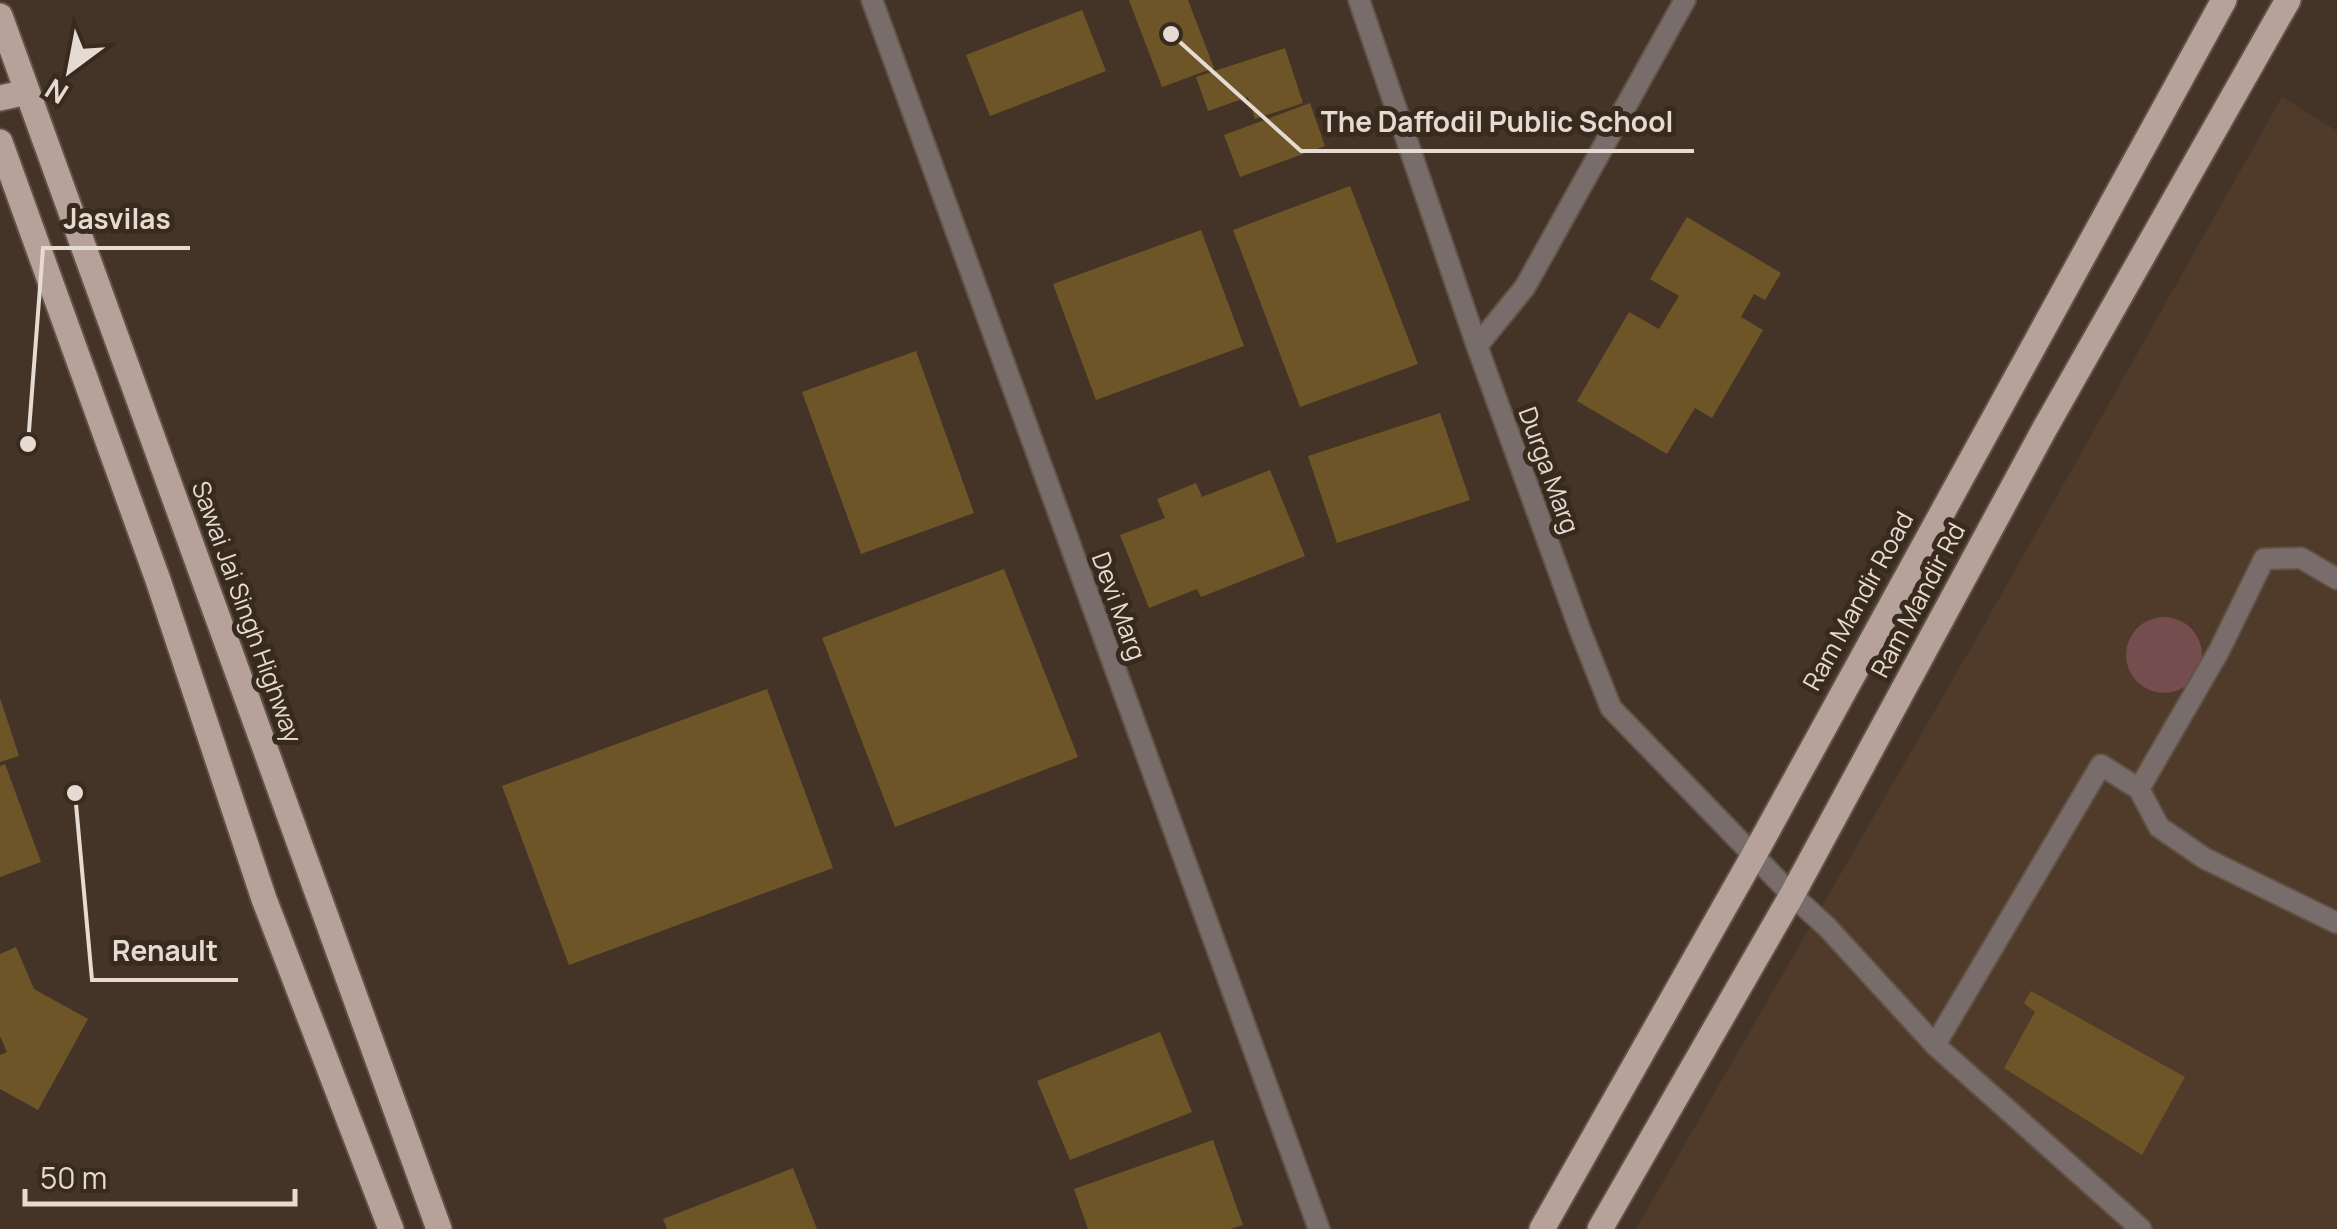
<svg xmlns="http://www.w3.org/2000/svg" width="2337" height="1229" font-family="Manrope,sans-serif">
	<rect width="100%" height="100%" fill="#443427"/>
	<path fill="#503b2a" d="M2282,97L2337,131V1229H1636L1983,627Z"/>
	<circle fill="#754d4e" cx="2164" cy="655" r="38"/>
	<g fill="#6e5527">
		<path d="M1129,0H1188L1214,68L1162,87Z"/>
		<path d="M1082,10L1106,71L990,116L966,55Z"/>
		<path d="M1285,48L1303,103L1255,119L1248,97L1208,111L1196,77Z"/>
		<path d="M1310,103L1325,146L1240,177L1224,135Z"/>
		<path d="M1350,186L1418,364L1300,407L1233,230Z"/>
		<path d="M1687,217L1781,273L1765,300L1754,294L1741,317L1763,330L1712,418L1695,408L1667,454L1577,401L1629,312L1659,329L1679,296L1650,279Z"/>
		<path d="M1201,230L1244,346L1096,400L1053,284Z"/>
		<path d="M916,351L974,513L861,554L802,392Z"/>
		<path d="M1440,413L1470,500L1337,543L1308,456Z"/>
		<path d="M1270,470L1305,556L1201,597L1197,589L1149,608L1120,535L1165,518L1157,499L1196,483L1202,497Z"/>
		<path d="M1004,569L1078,757L895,827L822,638Z"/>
		<path d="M767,689L833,868L569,965L502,786Z"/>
		<path d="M0,698L19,756L0,762Z"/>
		<path d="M5,764L41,862L0,877V766Z"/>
		<path d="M16,947L34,989L88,1019L38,1110L0,1089V1055L7,1052L0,1036V954Z"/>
		<path d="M2031,991L2185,1077L2142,1155L2004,1068L2035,1012L2024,1003Z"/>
		<path d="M1160,1032L1192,1112L1070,1160L1037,1081Z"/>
		<path d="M1213,1140L1243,1225L1231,1229H1088L1074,1189Z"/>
		<path d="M793,1168L817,1229H667L663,1219Z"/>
	</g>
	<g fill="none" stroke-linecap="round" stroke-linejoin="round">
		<defs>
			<g id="minor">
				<path d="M872,0L1319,1229"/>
				<path d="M1359,0L1477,346L1580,630L1611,708L1792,895L1827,927L1935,1045"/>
				<path d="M1477,346L1525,287L1685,0"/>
				<path d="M2139,789L2219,651L2264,559L2301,558L2337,579"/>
				<path d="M2141,1229L1935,1045L2101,765L2139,789L2159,827L2204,858L2337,923"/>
			</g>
			<g id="primary">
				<path d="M0,16L439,1229"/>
				<path d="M0,98L27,92"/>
				<path d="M0,142L158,580L264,899L391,1229"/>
				<path d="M1542,1229L1754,855L2224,0"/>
				<path d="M1600,1229L1792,895L2045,428L2288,0"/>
			</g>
		</defs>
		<use href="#minor" stroke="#615246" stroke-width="24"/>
		<use href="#primary" stroke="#615246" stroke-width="29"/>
		<use href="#minor" stroke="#786d6a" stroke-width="20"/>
		<use href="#primary" stroke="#b6a29b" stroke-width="25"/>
	</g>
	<g text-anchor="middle" stroke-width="10" stroke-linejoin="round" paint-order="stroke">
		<g font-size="25" fill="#e5dbd3" stroke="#392a1e">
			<text transform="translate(1549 470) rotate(70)" y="9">Durga Marg</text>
			<text transform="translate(1918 600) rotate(-62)" y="9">Ram Mandir Rd</text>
			<text transform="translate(1858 601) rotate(-61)" y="9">Ram Mandir Road</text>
			<text transform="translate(1119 606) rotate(70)" y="9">Devi Marg</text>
			<text transform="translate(247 612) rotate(70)" y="9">Sawai Jai Singh Highway</text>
		</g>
	</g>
	<path fill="none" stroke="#e5dbd3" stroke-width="4" d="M1171 34L1301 151H1694M28 444L43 248H190M75 793L92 980H238"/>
	<g fill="#e5dbd3" stroke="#392a1e" stroke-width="4">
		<circle cx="1171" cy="34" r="10"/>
		<circle cx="28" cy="444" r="10"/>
		<circle cx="75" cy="793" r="10"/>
	</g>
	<g font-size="28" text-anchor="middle" font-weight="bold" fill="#e5dbd3" stroke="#392a1e" stroke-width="10" stroke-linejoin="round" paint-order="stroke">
		<text x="1497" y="132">The Daffodil Public School</text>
		<text x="117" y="229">Jasvilas</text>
		<text x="165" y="961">Renault</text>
	</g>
	<g transform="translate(70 70) rotate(212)" stroke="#392a1e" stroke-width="8" paint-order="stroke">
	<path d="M0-8L18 38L0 25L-18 38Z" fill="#e5dbd3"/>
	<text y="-15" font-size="28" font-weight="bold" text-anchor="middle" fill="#e5dbd3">N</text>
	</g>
	<path d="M25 1189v15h270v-15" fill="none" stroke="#e5dbd3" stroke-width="5"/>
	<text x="40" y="1189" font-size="30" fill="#e5dbd3" stroke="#392a1e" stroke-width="8" paint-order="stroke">50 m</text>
</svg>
